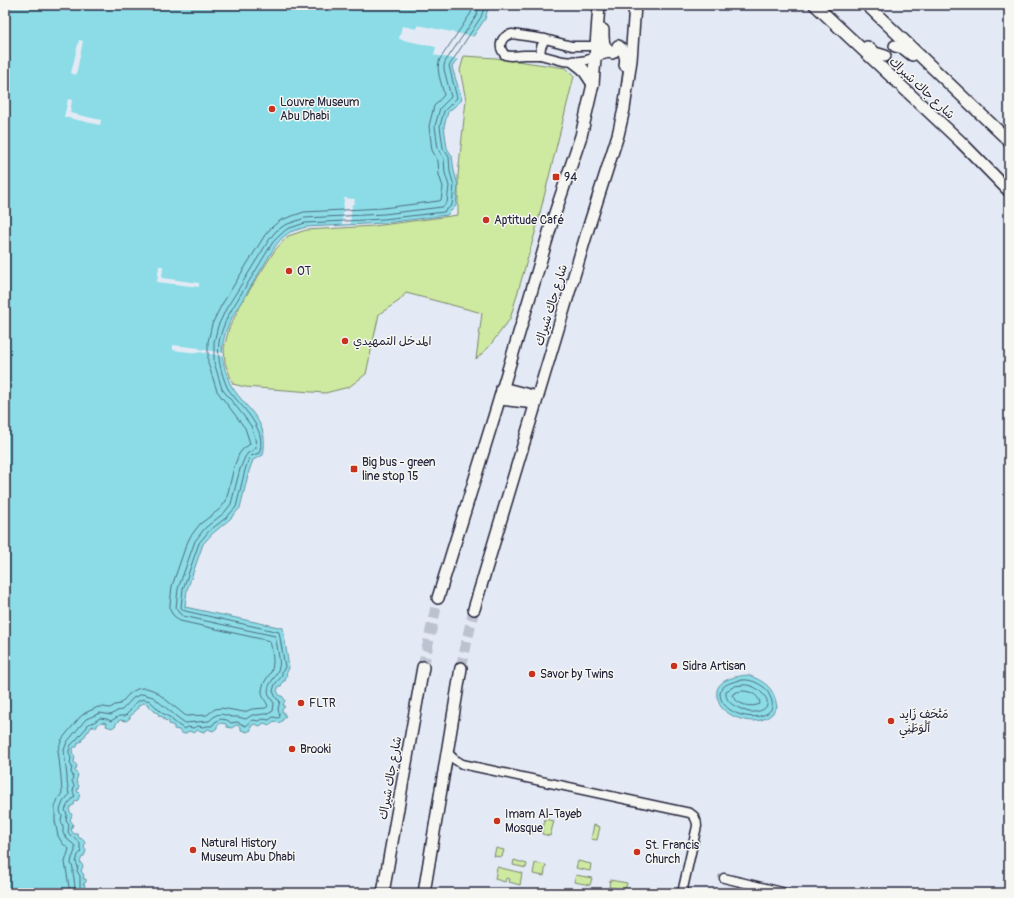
<svg xmlns="http://www.w3.org/2000/svg" width="1014" height="898" font-family="Pangolin,'Playpen Sans Arabic',sans-serif">
	<rect width="100%" height="100%" fill="#e4eaf5"/>
	<filter id="ink" filterUnits="userSpaceOnUse"><feTurbulence type="fractalNoise" baseFrequency=".025" numOctaves="2"/><feDisplacementMap in="SourceGraphic" scale="8" xChannelSelector="R" yChannelSelector="G"/><feConvolveMatrix kernelMatrix="1 2 1 2 8 2 1 2 1" color-interpolation-filters="sRGB"/></filter>
	<g filter="url(#ink)">
		<g fill="#cee9a0" stroke="#78866e">
			<path d="M464,56L496,58L566,68L574,76L535,233L510,319L488,348L476,359L482,313L406,293L399,301L379,314L366,374L349,387L325,393L245,387L233,384L225,363L224,348L229,328L242,302L275,250L288,236L306,230L374,226L458,215V175L466,100L460,70Z"/>
			<path d="M545,819L554,821L550,836L542,834Z"/>
			<path d="M527,823L535,825L533,833L525,831Z"/>
			<path d="M594,825L600,827L597,840L591,839Z"/>
			<path d="M496,848L504,850L502,857L494,856Z"/>
			<path d="M514,860L527,864L526,868L513,865Z"/>
			<path d="M578,861L591,864L590,871L576,868Z"/>
			<path d="M535,863L546,865L544,876L533,874Z"/>
			<path d="M497,867L522,873L520,885L509,882L510,879L506,878L505,882L495,879Z"/>
			<path d="M576,875L592,878L590,885L574,882Z"/>
			<path d="M610,880L627,883L625,890L609,887Z"/>
		</g>
		<g fill="#8bdce6" stroke="#6192a2">
			<path d="M5,5H489L485,19L452,67L462,100L448,112L444,126L447,148L452,156L454,171L458,185L456,206L447,215L385,223L306,227L290,232L282,238L276,245C267,260 257,276 248,291C238,307 226,324 223,343C222,348 222,356 223,361C224,366 229,383 232,387C248,411 270,422 263,455L253,460L249,471L240,508L230,519L212,534L203,544L187,590L185,607L283,628L289,668L286,674L287,675L285,681H283L281,686H279L277,691L280,696H282L285,700L283,705L285,707L282,709V712H284V714L286,716L283,718V720L279,723L274,721L269,725L264,723L260,726L255,724L251,726V730L247,732L241,730V727L236,725L232,728L227,727L226,724L221,723L217,726V728L213,731L208,729L204,732L198,730L194,733L189,731L184,734L180,732L179,730L174,729V726L169,724V721L164,720L163,717L159,716L158,713L154,711L153,709L148,707V704L143,703L138,706V708L134,711V713L130,716V718L126,721L120,720L116,723V725L112,728L106,726L107,723L102,722L97,725V727L95,728L94,726L91,727L89,731L87,732L85,736L83,737L81,742H78L77,747H74L72,752L75,757L74,762L77,766L75,771L78,775L76,781L79,786L77,791L80,794L78,800L75,801L74,805L71,806L69,810L72,815L70,820L73,824L71,830L74,834H77L80,839L82,838L85,843L84,847L86,851L84,856L82,857L80,862L83,866L81,871L84,875L83,879H86V882L83,884L85,885L84,888L87,889V892L84,893H5Z"/>
			<path d="M748,675C766,682 774,688 777,707C775,709 774,712 772,714C758,727 733,720 721,707C719,704 718,700 717,696C714,680 736,676 748,675Z"/>
		</g>
		<g fill="#e4eaf5">
			<path d="M418,25L475,37L460,60L434,55L436,47L399,39L402,26L417,29Z"/>
			<path d="M79,40L83,41L76,75L71,73Z"/>
			<path d="M68,99L72,100L70,113L101,120L100,125L64,117Z"/>
			<path d="M344,198L355,199L354,204H352L350,224H342Z"/>
			<path d="M159,266H163L162,278L199,283V287L157,282Z"/>
			<path d="M173,345L199,348V349L223,353V356L199,352L198,353L173,350Z"/>
		</g>
		<g fill="none" stroke-linecap="round" stroke-linejoin="round">
			<g stroke="#4c6c7f" stroke-width="1">
				<path d="M742,680C751,679 758,683 765,688C768,692 771,697 772,702C776,725 722,720 720,694C720,684 735,681 742,680Z"/>
				<path d="M743,685C750,684 757,688 762,693C775,706 762,713 749,712C745,711 741,709 737,707C730,704 725,699 726,691L735,686Z"/>
				<path d="M743,691C751,691 760,696 760,704C751,708 737,705 732,695L733,694L737,692Z"/>
				<path d="M70,893L65,862L69,849L63,844L58,836L55,821V807L58,799L62,793L61,777L58,750L62,739L80,717L85,713L98,707H103L110,708L115,705L120,704L129,694L137,689L142,688H147L155,691L186,716L207,715L215,709L221,708L244,712L252,709L266,708L268,706C266,701 262,697 262,692C262,683 267,679 271,672C275,663 272,650 270,641L180,621L173,615L170,610V605L172,586L185,548L190,537L200,524L220,509L226,501L234,467L239,454L243,449L250,444L249,440L245,428L217,391L208,363V342L212,324L221,306L265,235L272,227L281,220L304,212L383,208L439,201L441,200L443,187L439,175L438,161L432,150L429,126L434,106L444,95C442,83 435,70 440,59L471,13L473,5"/>
				<path d="M77,893L75,889L74,878L73,873V868L71,863L72,858L75,851V846L72,843L68,840L63,833V826L61,821L62,816L60,811L61,807L63,802L69,795L68,787L67,782V777L64,750L67,742L86,719L100,713L111,715L117,711L122,710L133,698L139,695L143,694L153,697L177,717L185,723L209,721L216,715L221,714L232,717H238L246,719L252,715H258L264,714H268L273,711L274,703C260,686 275,683 279,667C281,663 276,641 275,636L183,616L179,613L176,608L178,589L195,541L205,528L224,513L231,504L240,469L245,457L248,453L256,448L255,438L251,426L243,415L222,389L214,362V342L218,326L226,309L269,240L276,231L285,225L305,218L384,214L442,207L447,203L449,186L445,173L444,159L438,149L435,126L440,108L451,97L444,69V66L445,62L477,15L479,5"/>
				<path d="M83,893L80,889V876L77,871L78,867L76,862L78,855L81,852L80,848V844L75,838L71,836L68,832L69,825L66,821L67,815L65,810L68,804L75,796L73,792L74,786L72,781L73,776L71,772L72,767L70,763L71,758L69,753V751L71,745L78,738L80,735L87,727L88,724L94,722L100,718L107,719L111,721L119,716H125L130,711L135,703L143,699L150,701L162,713L171,718L173,721L184,729L188,727L193,728L198,726L203,727L207,726H212L215,722L221,719L227,720L231,723L237,722L246,726L253,720L259,721L263,719L269,720L273,717L278,718L280,717L278,709L280,701L276,698L273,691L275,684L282,676V672L285,667L279,632L185,611L182,609L181,607L183,589L199,543L209,531L227,517L236,507L245,470L249,458L251,456L259,453C267,433 248,413 236,399C233,395 229,391 227,387C221,373 217,357 219,342C222,323 234,306 244,289C254,274 263,258 273,242L280,235L287,229L305,223L384,219L444,212L452,205L454,186L450,172L449,157L443,148L440,126L444,111L457,98L449,66L481,17L485,5"/>
			</g>
			<g stroke="#bdc2d0" stroke-width="11" stroke-dasharray="11 5.5" stroke-linecap="butt">
				<path d="M423,667L438,598"/>
				<path d="M461,668L474,609"/>
			</g>
			<defs>
				<g id="minor">
					<path d="M600,46H572L545,39L512,34C501,36 497,46 505,55L511,56L524,55H540L563,61L574,62L587,60L595,57L615,52"/>
					<path d="M540,55L541,47L545,39"/>
					<path d="M447,752L454,759L462,764L690,813C695,816 697,820 697,826L682,893"/>
					<path d="M724,878L786,893"/>
				</g>
				<g id="tertiary">
					<path d="M815,5L961,142L1009,191"/>
					<path d="M867,5L1009,141"/>
					<path d="M603,30C603,39 602,48 612,53"/>
					<path d="M618,46C625,51 627,57 625,65"/>
					<path d="M895,46L903,48L912,55"/>
					<path d="M867,47L875,53L885,56"/>
					<path d="M574,62L583,69L593,84"/>
					<path d="M502,388L537,397"/>
					<path d="M500,399L535,403"/>
					<path d="M438,598L497,407L553,219L581,136L593,84L596,46L599,5"/>
					<path d="M474,609L588,229L618,135L624,109L631,60L635,5"/>
					<path d="M383,893L423,667"/>
					<path d="M424,893L461,668"/>
				</g>
			</defs>
			<use href="#minor" stroke="#22223b" stroke-width="11"/>
			<use href="#tertiary" stroke="#22223b" stroke-width="14"/>
			<use href="#minor" stroke="#f6f6f2" stroke-width="8"/>
			<use href="#tertiary" stroke="#f6f6f2" stroke-width="11"/>
		</g>
	</g>
	<g fill="#c8321e" stroke="#f6f6f2" stroke-width="1.5">
		<circle cx="272" cy="109" r="4"/>
		<rect x="552" y="173" width="8" height="8" rx="2"/>
		<circle cx="486" cy="220" r="4"/>
		<circle cx="289" cy="271" r="4"/>
		<circle cx="345" cy="341" r="4"/>
		<rect x="350" y="465" width="8" height="8" rx="2"/>
		<circle cx="674" cy="666" r="4"/>
		<circle cx="532" cy="674" r="4"/>
		<circle cx="301" cy="703" r="4"/>
		<circle cx="891" cy="721" r="4"/>
		<circle cx="292" cy="749" r="4"/>
		<circle cx="497" cy="821" r="4"/>
		<circle cx="193" cy="850" r="4"/>
		<circle cx="637" cy="852" r="4"/>
	</g>
	<g text-anchor="middle" stroke-width="3" stroke-linejoin="round" paint-order="stroke">
		<g font-size="12" fill="#22223b" stroke="#f6f6f2">
			<text transform="translate(922 88) rotate(43)" y="4">شارع جاك شيراك</text>
			<text transform="translate(551 305) rotate(-73)" y="4">شارع جاك شيراك</text>
			<text transform="translate(390 778) rotate(-80)" y="4">شارع جاك شيراك</text>
		</g>
		<g font-size="12" fill="#22223b" stroke="#f6f6f2" text-anchor="start">
			<text x="280" y="106">Louvre Museum<tspan x="280" dy="14">Abu Dhabi</tspan></text>
			<text x="564" y="181">94</text>
			<text x="494" y="224">Aptitude Café</text>
			<text x="297" y="275">OT</text>
			<text x="353" y="345">المدخل التمهيدي</text>
			<text x="362" y="466">Big bus - green<tspan x="362" dy="14">line stop 15</tspan></text>
			<text x="682" y="670">Sidra Artisan</text>
			<text x="540" y="678">Savor by Twins</text>
			<text x="309" y="707">FLTR</text>
			<text x="899" y="718">مَتْحَف زَايِد<tspan x="899" dy="14">ٱلْوَطَنِي</tspan></text>
			<text x="300" y="753">Brooki</text>
			<text x="505" y="818">Imam Al-Tayeb<tspan x="505" dy="14">Mosque</tspan></text>
			<text x="201" y="847">Natural History<tspan x="201" dy="14">Museum Abu Dhabi</tspan></text>
			<text x="645" y="849">St. Francis<tspan x="645" dy="14">Church</tspan></text>
		</g>
	</g>
	<rect width="1014" height="898" fill="none" stroke="#f6f6f2" stroke-width="20"/>
	<rect x="10" y="10" width="994" height="878" fill="none" stroke="#22223b" stroke-width="1.5" filter="url(#ink)"/>
</svg>
